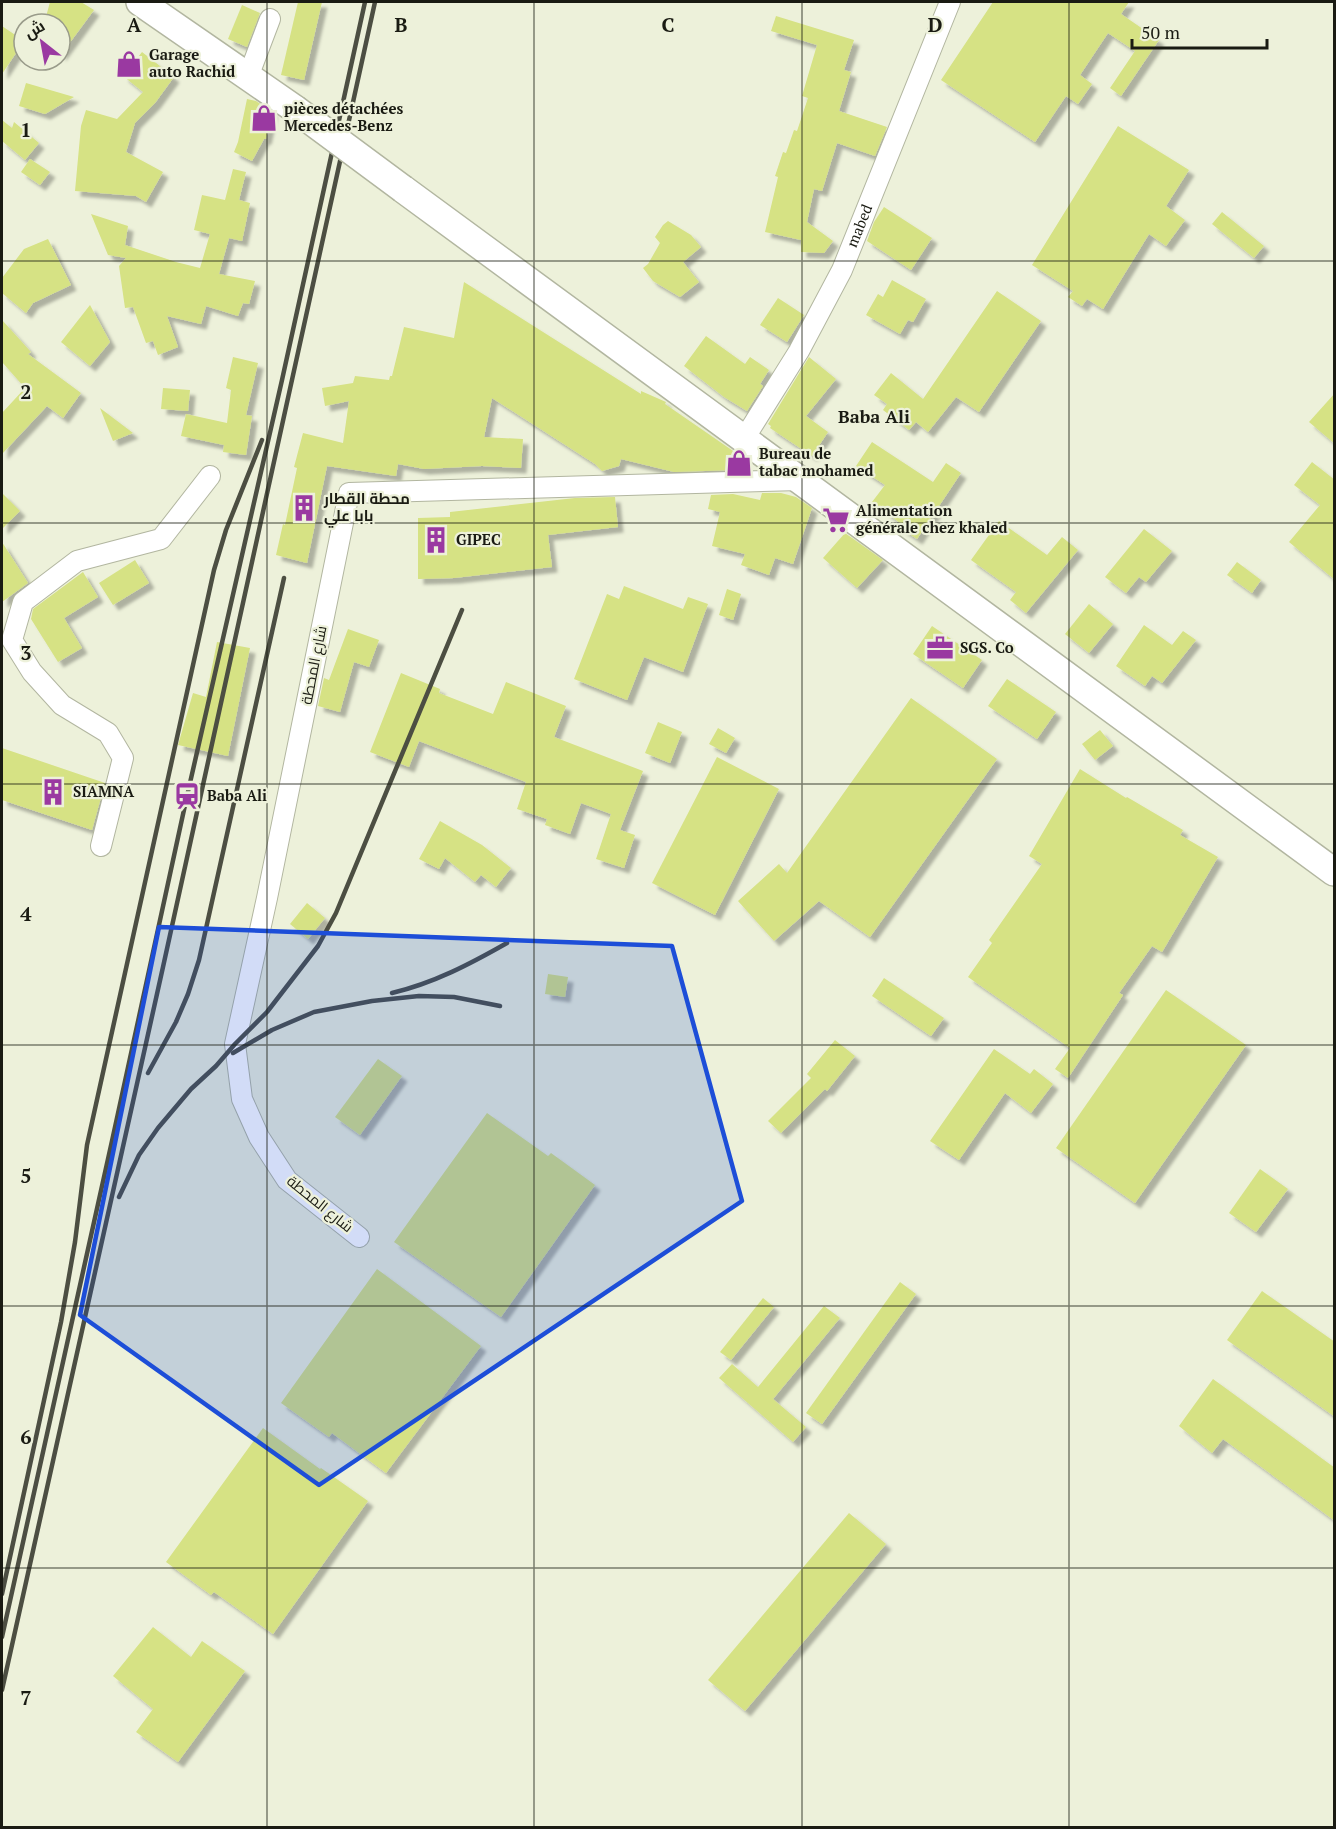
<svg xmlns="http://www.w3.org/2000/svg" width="1336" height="1829" font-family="'PT Serif',Cairo,serif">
	<defs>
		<filter id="shadow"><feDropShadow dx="5.5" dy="5.5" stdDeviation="1.5" flood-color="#0004"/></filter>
	</defs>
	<rect width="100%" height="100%" fill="#edf1da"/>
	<g fill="#d6e284" filter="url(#shadow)">
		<path d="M50,2H81L94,10L60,56V24H44Z"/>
		<path d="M298,2H322L304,80L281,75Z"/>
		<path d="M993,2H1129L1121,14L1159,40L1121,96L1110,88L1135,51L1108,33L1080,75L1092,84L1078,104L1066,96L1035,142L941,80Z"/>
		<path d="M242,5L260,13L247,47L228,39Z"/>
		<path d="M776,16L854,40L844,70L851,72L839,111L887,127L875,156L837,143L822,191L814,189L807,222L833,241L824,253L801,252V240L765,232L778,177L775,176L783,152L786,153L794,130L797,131L808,98L802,96L817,45L771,31Z"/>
		<path d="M2,26L24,41L2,74Z"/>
		<path d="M142,52L174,77L155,103L135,123L126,152L163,172L146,202L136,196L75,191L81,126L86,110L117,119L143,92L123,76Z"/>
		<path d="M26,83L74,97L45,114L19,106Z"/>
		<path d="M247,99L256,101L272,112L266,139H264L252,161L234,152L238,142Z"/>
		<path d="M2,120L12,128L14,122L39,143L25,160L2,141Z"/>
		<path d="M1118,126L1189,170L1166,206L1185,220L1166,246L1149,234L1103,309L1087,299L1082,306L1068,297L1073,291L1032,265Z"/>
		<path d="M30,159L50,172L40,185L21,172Z"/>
		<path d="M233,169L246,172L239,200L250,203L242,241L229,238L219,274L255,281L249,304L243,303L238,316L206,306L201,324L167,316L178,347L158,355L153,341L146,343L133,307L125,308L119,266L126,258L108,255L91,214L128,226L125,245L176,262L200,268L210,234L194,230L202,195L225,200Z"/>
		<path d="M884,207L932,238L911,270L867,241L874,222Z"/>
		<path d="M1222,212L1264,246L1254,258L1212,224Z"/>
		<path d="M668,221L691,235L701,247L683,262L699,282L680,297L653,281L643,268L648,264L660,243L655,237L663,225Z"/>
		<path d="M48,239L71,285L33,303L26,313L2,293V278L24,249Z"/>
		<path d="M892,280L926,299L913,322L908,320L900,334L866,315L878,294L883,297Z"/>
		<path d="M464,282L641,394V391L666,402L665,404L736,453L735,470L674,472L621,459L619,466L602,471L595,464L492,398L484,437L523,439L521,468L482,466L424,469L398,464L396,476L327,466L307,563L276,555L283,524L285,525L297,468L294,467L303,433L343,443L349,401L325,406L322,388L353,383L355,376L389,380L390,376H392L404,327L454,338Z"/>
		<path d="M997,291L1041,321L979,412L956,397L928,432L916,422L909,430L883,410L887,404L874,395L891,373L923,399Z"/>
		<path d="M778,298L804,315L787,342L760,325Z"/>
		<path d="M90,305L110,342L90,366L61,342Z"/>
		<path d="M2,320L31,352L28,354L81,393L63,418L47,406L2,454V413L25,388L2,362Z"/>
		<path d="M706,336L745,364L750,357L769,370L760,384L763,386L747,411L724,397L684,366Z"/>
		<path d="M233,357L258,363L246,415L252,416L246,455L223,452L224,445L181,436L186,414L227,423L231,390L226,388Z"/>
		<path d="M809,357L836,379L806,416L828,432L812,456L770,428L771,426L768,424Z"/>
		<path d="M163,388L190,390L188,411L161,409Z"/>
		<path d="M1335,393V444L1309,422Z"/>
		<path d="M100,408L133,433L113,441Z"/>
		<path d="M872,442L933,482L946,463L961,473L917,539L902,529L904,526L872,502L885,485L856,466Z"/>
		<path d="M1312,462L1335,480V580L1289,542L1320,505L1294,485Z"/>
		<path d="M2,493L20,511L2,529Z"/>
		<path d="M762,493H781L796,497L812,508L793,564L775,558L769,575L741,565L745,554L712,546L720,512L708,509L711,495L733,494L760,500Z"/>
		<path d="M615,497L618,527L548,535L552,567L454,578L418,579V518L450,517V512L575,498Z"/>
		<path d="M999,521L1047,555L1062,537L1078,550L1026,613L1010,600L1016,592L971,560Z"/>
		<path d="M1144,529L1172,551L1146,582L1139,577L1126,593L1105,577Z"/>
		<path d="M845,533L883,560L857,588L823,558Z"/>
		<path d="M2,542L28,583L2,602Z"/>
		<path d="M135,560L149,583L113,605L99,583Z"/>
		<path d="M1237,562L1261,580L1252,593L1227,575Z"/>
		<path d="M83,572L98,597L64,618L82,648L58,662L31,619L33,609Z"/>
		<path d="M624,586L683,609L688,597L708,604L683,672L644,657L627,700L574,679L607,594L619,599Z"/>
		<path d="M727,589L741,594L733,620L719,615Z"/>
		<path d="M1089,604L1113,624L1089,653L1065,634Z"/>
		<path d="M1144,625L1172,645L1183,631L1196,640L1162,683L1152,676L1145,686L1116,666Z"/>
		<path d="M932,626L982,660L963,688L913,654Z"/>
		<path d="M348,629L379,640L369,667L354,662L340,712L318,706L324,678L329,680Z"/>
		<path d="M217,642L250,648L228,756L178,745L193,693L206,697Z"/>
		<path d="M401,673L440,689L439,693L493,714L506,682L566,706L554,737L643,771L620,830L635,835L624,868L596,859L611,814L581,803L570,834L545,825L547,819L517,809L526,782L419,741L409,767L370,752Z"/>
		<path d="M1007,679L1056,712L1037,739L988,706Z"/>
		<path d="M911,698L997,759L870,937L819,901L774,941L738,901L779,864L787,873Z"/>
		<path d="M658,722L682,732L670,763L645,753Z"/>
		<path d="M718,728L735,738L726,753L709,744Z"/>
		<path d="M1100,730L1113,746L1095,760L1082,744Z"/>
		<path d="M2,748L105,783L92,830L2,800Z"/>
		<path d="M717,757L779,789L715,915L652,883Z"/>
		<path d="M1080,769L1126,798L1127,797L1183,830L1180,835L1218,857L1162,952L1152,946L1119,993L1123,995L1068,1078L1055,1069L1070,1048L968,977L992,943L989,940L1042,864L1029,856Z"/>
		<path d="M440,821L482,845L511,868L496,887L481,875L475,882L445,858L439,869L419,859Z"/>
		<path d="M307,903L325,918L308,939L290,924Z"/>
		<path d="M548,974L568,977L565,997L545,994Z"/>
		<path d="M884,978L944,1018L931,1036L872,996Z"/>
		<path d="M1166,990L1246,1045L1135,1203L1056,1148Z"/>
		<path d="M835,1040L855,1056L827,1091L825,1089L781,1133L768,1121L811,1078L807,1074Z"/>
		<path d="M994,1049L1030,1074L1034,1069L1053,1084L1031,1113L1005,1093L959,1160L930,1141Z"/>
		<path d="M378,1059L402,1076L360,1135L335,1117Z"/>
		<path d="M487,1113L548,1156L551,1153L595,1185L501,1317L394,1242Z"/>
		<path d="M1260,1169L1288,1189L1256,1232L1229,1213Z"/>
		<path d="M377,1269L481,1346L386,1473L332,1433L329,1437L281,1403Z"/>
		<path d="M900,1282L916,1294L822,1424L806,1413Z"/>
		<path d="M1262,1291L1335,1342V1417L1227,1340Z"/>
		<path d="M763,1298L774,1307L731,1360L720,1352Z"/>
		<path d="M824,1306L840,1318L773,1399L806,1427L793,1442L719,1378L732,1364L758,1387Z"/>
		<path d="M1213,1379L1335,1468V1521L1223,1439L1212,1453L1179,1426Z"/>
		<path d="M263,1428L320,1469L321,1468L368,1501L273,1634L214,1592L211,1595L166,1562Z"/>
		<path d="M849,1513L886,1544L745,1711L708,1680Z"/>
		<path d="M153,1627L191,1657L202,1641L245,1671L178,1762L136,1732L153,1709L113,1676Z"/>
	</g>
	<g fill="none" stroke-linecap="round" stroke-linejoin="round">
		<defs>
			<g id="street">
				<path d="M248,77L270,19"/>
				<path id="s1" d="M744,439L799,351L842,270L950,2"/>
				<path d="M101,846L123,758L108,733L62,705L32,672L12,640L23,602L77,561L161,539L210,476"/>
				<path d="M359,1237L287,1180L259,1137L242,1099L235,1044L267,898L349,493L800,480"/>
			</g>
			<g id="secondary">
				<path d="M140,2L295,109"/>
				<path d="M403,189L1334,872"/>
			</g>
		</defs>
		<use href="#street" stroke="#b2b6a0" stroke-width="22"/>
		<use href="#secondary" stroke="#b2b6a0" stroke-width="30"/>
		<use href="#street" stroke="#fff" stroke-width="20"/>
		<use href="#secondary" stroke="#fff" stroke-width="27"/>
		<g stroke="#4c4e42" stroke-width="4.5">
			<path d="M392,993C434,983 470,964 507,943"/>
			<path d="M233,1053L272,1030L314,1012L372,1001L419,996L454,997L500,1006"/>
			<path d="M148,1073L176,1022L188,994L199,960L284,578"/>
			<path d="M119,1197L139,1155L158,1128L191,1089L216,1066L235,1044L267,1012L318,946L336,913L462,610"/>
			<path d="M2,1594L61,1322L75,1242L87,1145L214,570L226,530L262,440"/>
			<path d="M2,1637L112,1141L187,796L282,380L365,2"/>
			<path d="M2,1690L163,967L375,2"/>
		</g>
		<defs>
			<path id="secondary-bridge" d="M295,109L403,189"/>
		</defs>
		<use href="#secondary-bridge" stroke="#b2b6a0" stroke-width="30" stroke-linecap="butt"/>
		<use href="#secondary-bridge" stroke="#fff" stroke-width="27"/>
	</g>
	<path fill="#1d4ed8" fill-opacity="0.2" stroke="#1d4ed8" stroke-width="4.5" stroke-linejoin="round" d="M159,927L672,946L742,1201L319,1485L80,1315Z"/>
	<path fill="none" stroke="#1a1b13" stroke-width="1.5" stroke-opacity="0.55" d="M267,2V1828M534,2V1828M802,2V1828M1069,2V1828M2,261H1334M2,523H1334M2,784H1334M2,1045H1334M2,1306H1334M2,1568H1334"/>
	<defs>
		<symbol id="shop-bare" viewBox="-9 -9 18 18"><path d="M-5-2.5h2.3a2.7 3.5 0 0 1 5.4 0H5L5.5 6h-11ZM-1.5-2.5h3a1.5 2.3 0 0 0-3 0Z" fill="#9a39a1" stroke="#edf1da" stroke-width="2.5" paint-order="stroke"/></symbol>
		<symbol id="building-bare" viewBox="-9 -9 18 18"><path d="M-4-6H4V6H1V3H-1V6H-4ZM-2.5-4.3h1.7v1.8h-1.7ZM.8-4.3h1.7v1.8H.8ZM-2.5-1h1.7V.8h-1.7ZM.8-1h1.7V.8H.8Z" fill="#9a39a1" stroke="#edf1da" stroke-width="2.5" paint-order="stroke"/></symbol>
		<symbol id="supermarket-bare" viewBox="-9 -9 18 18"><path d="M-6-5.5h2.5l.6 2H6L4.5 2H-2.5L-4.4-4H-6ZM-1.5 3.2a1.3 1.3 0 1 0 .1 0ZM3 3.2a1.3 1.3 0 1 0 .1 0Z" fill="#9a39a1" stroke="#edf1da" stroke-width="2.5" paint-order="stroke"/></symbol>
		<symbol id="office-bare" viewBox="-9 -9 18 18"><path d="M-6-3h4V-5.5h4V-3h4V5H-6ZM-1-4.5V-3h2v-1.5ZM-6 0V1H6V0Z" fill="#9a39a1" stroke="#edf1da" stroke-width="2.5" paint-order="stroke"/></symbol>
		<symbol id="station-bare" viewBox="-9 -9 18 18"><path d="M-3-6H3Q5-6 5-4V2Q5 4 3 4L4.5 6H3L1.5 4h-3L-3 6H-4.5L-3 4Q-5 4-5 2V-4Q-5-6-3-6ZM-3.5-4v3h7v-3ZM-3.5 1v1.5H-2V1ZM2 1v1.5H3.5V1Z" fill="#9a39a1" stroke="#edf1da" stroke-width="2.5" paint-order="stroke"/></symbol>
	</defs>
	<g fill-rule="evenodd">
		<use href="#shop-bare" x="110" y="45" width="38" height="38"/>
		<use href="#shop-bare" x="245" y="99" width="38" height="38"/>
		<use href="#shop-bare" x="720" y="444" width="38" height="38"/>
		<use href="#building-bare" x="285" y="489" width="38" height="38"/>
		<use href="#supermarket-bare" x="817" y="501" width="38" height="38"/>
		<use href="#building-bare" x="417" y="521" width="38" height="38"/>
		<use href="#office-bare" x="921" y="629" width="38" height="38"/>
		<use href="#building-bare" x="34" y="773" width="38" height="38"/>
		<use href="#station-bare" x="168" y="777" width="38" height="38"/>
	</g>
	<g text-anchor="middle" stroke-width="4.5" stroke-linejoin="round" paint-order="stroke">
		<g font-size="15" font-weight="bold" fill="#1a1b13" stroke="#edf1da" text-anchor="start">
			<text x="149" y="60">Garage<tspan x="149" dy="17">auto Rachid</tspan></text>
			<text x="284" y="114">pièces détachées<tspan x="284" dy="17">Mercedes-Benz</tspan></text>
			<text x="759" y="459">Bureau de<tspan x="759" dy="17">tabac mohamed</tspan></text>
			<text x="324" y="504">محطة القطار<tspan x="324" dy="17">بابا علي</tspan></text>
			<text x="856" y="516">Alimentation<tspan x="856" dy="17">générale chez khaled</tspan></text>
			<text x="456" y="545">GIPEC</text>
			<text x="960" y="653">SGS. Co</text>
			<text x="73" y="797">SIAMNA</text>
			<text x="207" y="801">Baba Ali</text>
		</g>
		<g font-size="15" fill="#1a1b13" stroke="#edf1da">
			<text dy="5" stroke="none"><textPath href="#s1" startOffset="243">mabed</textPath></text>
			<text transform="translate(314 665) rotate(-79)" y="5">شارع المحطة</text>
			<text transform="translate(320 1204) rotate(39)" y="5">شارع المحطة</text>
		</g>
		<g font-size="18" font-weight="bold" fill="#1a1b13" stroke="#edf1da">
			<text x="874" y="423">Baba Ali</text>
		</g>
	</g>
	<g font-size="20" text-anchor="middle" font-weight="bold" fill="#1a1b13" stroke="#edf1da" stroke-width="4.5" stroke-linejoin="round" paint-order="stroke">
		<text x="134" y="32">A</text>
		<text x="401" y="32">B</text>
		<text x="668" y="32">C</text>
		<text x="935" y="32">D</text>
		<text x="26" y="137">1</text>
		<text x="26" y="399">2</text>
		<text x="26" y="660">3</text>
		<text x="26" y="921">4</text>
		<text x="26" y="1183">5</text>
		<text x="26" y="1444">6</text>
		<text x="26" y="1705">7</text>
	</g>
	<rect width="1336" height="1829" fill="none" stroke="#1a1b13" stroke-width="6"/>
	<g transform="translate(42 42) rotate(329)"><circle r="28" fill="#edf1da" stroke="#999b8a" stroke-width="1.5"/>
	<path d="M0-4.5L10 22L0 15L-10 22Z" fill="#9a39a1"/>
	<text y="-9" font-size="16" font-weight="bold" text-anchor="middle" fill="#1a1b13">ش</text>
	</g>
	<path d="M1132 39v9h135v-9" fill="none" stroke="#1a1b13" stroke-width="3"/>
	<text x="1141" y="39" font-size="18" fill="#1a1b13" stroke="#edf1da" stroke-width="4.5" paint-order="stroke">50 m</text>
</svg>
